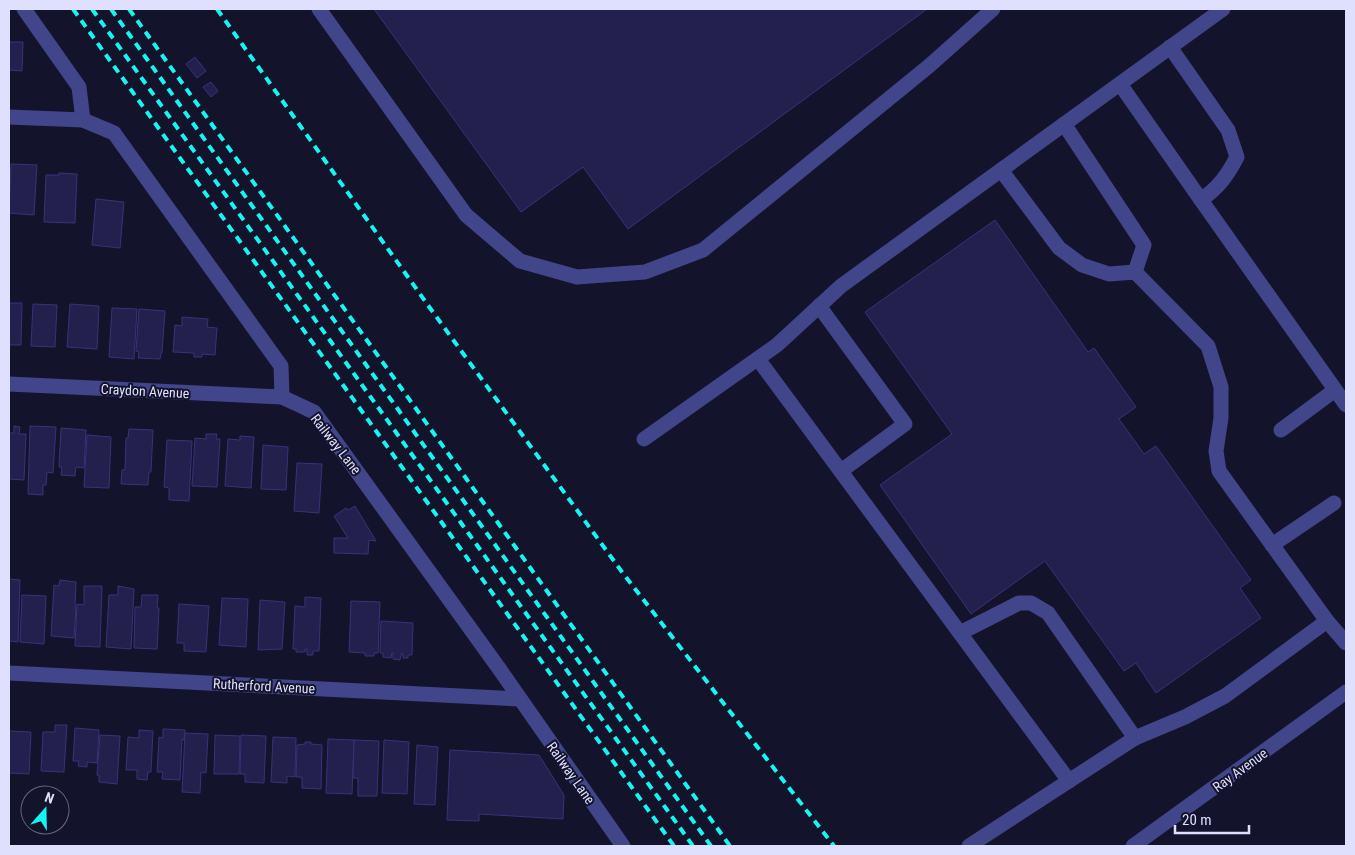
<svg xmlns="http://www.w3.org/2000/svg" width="1355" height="855" font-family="'Roboto Condensed',sans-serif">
	<rect width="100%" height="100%" fill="#14132c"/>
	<g fill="#23204d" stroke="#383378">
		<path d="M374,9H927L628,229L583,167L521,212Z"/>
		<path d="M9,42H23L22,71L9,70Z"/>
		<path d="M195,57L206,71L197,78L186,64Z"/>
		<path d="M211,82L218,91L211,97L203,87Z"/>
		<path d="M11,164L37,165L34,215L9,213Z"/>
		<path d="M59,173L77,174L75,223L44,222L46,175H59Z"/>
		<path d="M96,199L124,202L120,248L92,245Z"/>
		<path d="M995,220L1088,352L1094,348L1136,407L1119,419L1144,454L1156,446L1251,580L1240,588L1261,618L1156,693L1136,663L1124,671L1045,561L971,614L880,485L952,434L865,312Z"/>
		<path d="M9,303H22L21,345H9Z"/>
		<path d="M33,304L57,305L55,347L31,346Z"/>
		<path d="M70,304L99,306L97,349L67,347Z"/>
		<path d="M112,308L137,309L134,359L109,357Z"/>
		<path d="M139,309L165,311L162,353H161L160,359L138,358L139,352L136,351Z"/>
		<path d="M182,317L208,319L207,327L217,328L215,355L202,354V357H194V353L173,352L175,325L182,326Z"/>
		<path d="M14,426L20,427L19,434H26L24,480L9,479V433H14Z"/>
		<path d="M30,426L56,427L53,473L47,472L46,485H43V495L28,494Z"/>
		<path d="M61,428L86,430L84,468L76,467L75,476L61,475L62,467H59Z"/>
		<path d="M129,429L153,430L151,472H149L148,485L121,484L122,470H125L126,438H128Z"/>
		<path d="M206,434H217L216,439H220L217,487L192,486L195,438L206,439Z"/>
		<path d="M87,435L111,437L109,488L84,487Z"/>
		<path d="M240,436L254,437L251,488L225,486L228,439L240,440Z"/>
		<path d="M167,440L192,441L189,501L169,500V488L164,487Z"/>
		<path d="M263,445L288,447L286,490L261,489Z"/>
		<path d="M297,463L322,464L319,513L294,511Z"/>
		<path d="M355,506L376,541L369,540L368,554L334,553V538H348L334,516L346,508L348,510Z"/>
		<path d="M9,579L20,580L18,642L9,641Z"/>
		<path d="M60,580L76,582L75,608H76L74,638L51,636L54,585L59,586Z"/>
		<path d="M84,586H102L100,647L75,646L77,604L84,605Z"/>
		<path d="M118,586L134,589L131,649L106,647L109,595H118Z"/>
		<path d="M22,595L46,596L44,644L20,642Z"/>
		<path d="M142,595H158L157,608H159L157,649L134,648L135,607H141Z"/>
		<path d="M305,597L321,598L319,651H313V655H307V649H305V652H296V649H293L295,606L305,607Z"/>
		<path d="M222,598L248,599L246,647L219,645Z"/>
		<path d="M260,600L285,602L282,649L258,650Z"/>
		<path d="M351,601L380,602L378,653H374V656H365V653L349,652Z"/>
		<path d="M179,604L209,606L206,652L184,651V643H177Z"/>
		<path d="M381,621L413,623L412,655H408V658H403V654H401L400,660L393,659V653H392L391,658L383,657V653H380Z"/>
		<path d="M55,725H67L64,772L41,771L43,732H55Z"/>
		<path d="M75,728L99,730L97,763L87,762V767L78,766L79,761H73Z"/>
		<path d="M163,729L185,730L184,740L182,739L180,780L162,779L163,772H157L159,737L163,738Z"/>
		<path d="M139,730L153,731L151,772H148L147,780L137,779V770H126L128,737L139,738Z"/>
		<path d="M9,731L31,732L29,774L9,773Z"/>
		<path d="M185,733L208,734L206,773L201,772L200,793L182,792Z"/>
		<path d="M100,735L120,736L117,784L99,782V775H97Z"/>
		<path d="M215,735L240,736L239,774H214Z"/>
		<path d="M241,735L266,736L264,783L245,782V774H240Z"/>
		<path d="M273,737L296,738L295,777L287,776V783L271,782Z"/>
		<path d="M328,739L354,740L352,794L326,793Z"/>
		<path d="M354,740L379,741L377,796H358V778H353Z"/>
		<path d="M384,740L409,742L407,794L382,793Z"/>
		<path d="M305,742H311V744L322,745L321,789L302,788V777H296L297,745L305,744Z"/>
		<path d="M417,745L438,747L435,805L414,804Z"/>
		<path d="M450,750L539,755L564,795L563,819L479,814V821L447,820Z"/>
	</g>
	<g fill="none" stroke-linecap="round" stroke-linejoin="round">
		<g stroke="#404689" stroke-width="15">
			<path d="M24,9L79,87L83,120L114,133L281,366L282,397L314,412L498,667L623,846"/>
			<path d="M319,9L466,215L520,261L577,277L645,272L703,250L929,66L993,9"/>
			<path d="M1120,84L1201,200C1219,187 1227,176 1237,157L1228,130L1170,47"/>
			<path d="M9,117L83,120"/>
			<path d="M1064,124L1144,245L1135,272"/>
			<path d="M1001,170L1059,248L1082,265L1109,274L1135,272L1208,346L1221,387V418L1216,451L1219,471L1327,621L1346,643"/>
			<path d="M1201,200L1346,405"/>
			<path d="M819,306L905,424L841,471"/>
			<path d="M758,359L1069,781"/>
			<path d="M9,384L282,397"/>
			<path d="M1281,430L1335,390"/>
			<path d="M644,439L777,345L841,286L1223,9"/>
			<path d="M1272,545L1334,503"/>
			<path d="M960,633L1019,603H1031L1048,613L1135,738"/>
			<path d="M9,673L520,699"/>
			<path d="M969,846L1135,738L1185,717L1225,696L1327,621"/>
			<path d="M1133,846L1346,692"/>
		</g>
		<g stroke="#13f6f2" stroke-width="4" stroke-dasharray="8 6" stroke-linecap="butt">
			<path d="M73,9L674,846"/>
			<path d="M92,9L693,846"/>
			<path d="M111,9L711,846"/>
			<path d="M129,9L730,846"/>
			<path d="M217,9L430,308L622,572L834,846"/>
		</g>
	</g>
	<g text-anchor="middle" stroke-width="4" stroke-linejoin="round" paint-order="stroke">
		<g font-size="14" fill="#dfdffe" stroke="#14132c">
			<text transform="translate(145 391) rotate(3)" y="5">Craydon Avenue</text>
			<text transform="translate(336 444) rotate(52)" y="5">Railway Lane</text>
			<text transform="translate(264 686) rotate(3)" y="5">Rutherford Avenue</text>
			<text transform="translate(1240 770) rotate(-36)" y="5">Ray Avenue</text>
			<text transform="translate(571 773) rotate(55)" y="5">Railway Lane</text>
		</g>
	</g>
	<rect width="1355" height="855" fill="none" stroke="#dfdffe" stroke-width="20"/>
	<g transform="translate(45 810) rotate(20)"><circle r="24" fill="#14132c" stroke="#656580"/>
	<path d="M0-4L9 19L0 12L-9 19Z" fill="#13f6f2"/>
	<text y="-8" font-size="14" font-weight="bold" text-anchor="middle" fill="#dfdffe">N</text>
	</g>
	<path d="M1175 825v8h74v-8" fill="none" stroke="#dfdffe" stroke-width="2.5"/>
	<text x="1182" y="825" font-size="15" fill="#dfdffe" stroke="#14132c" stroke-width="4" paint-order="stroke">20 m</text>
</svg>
